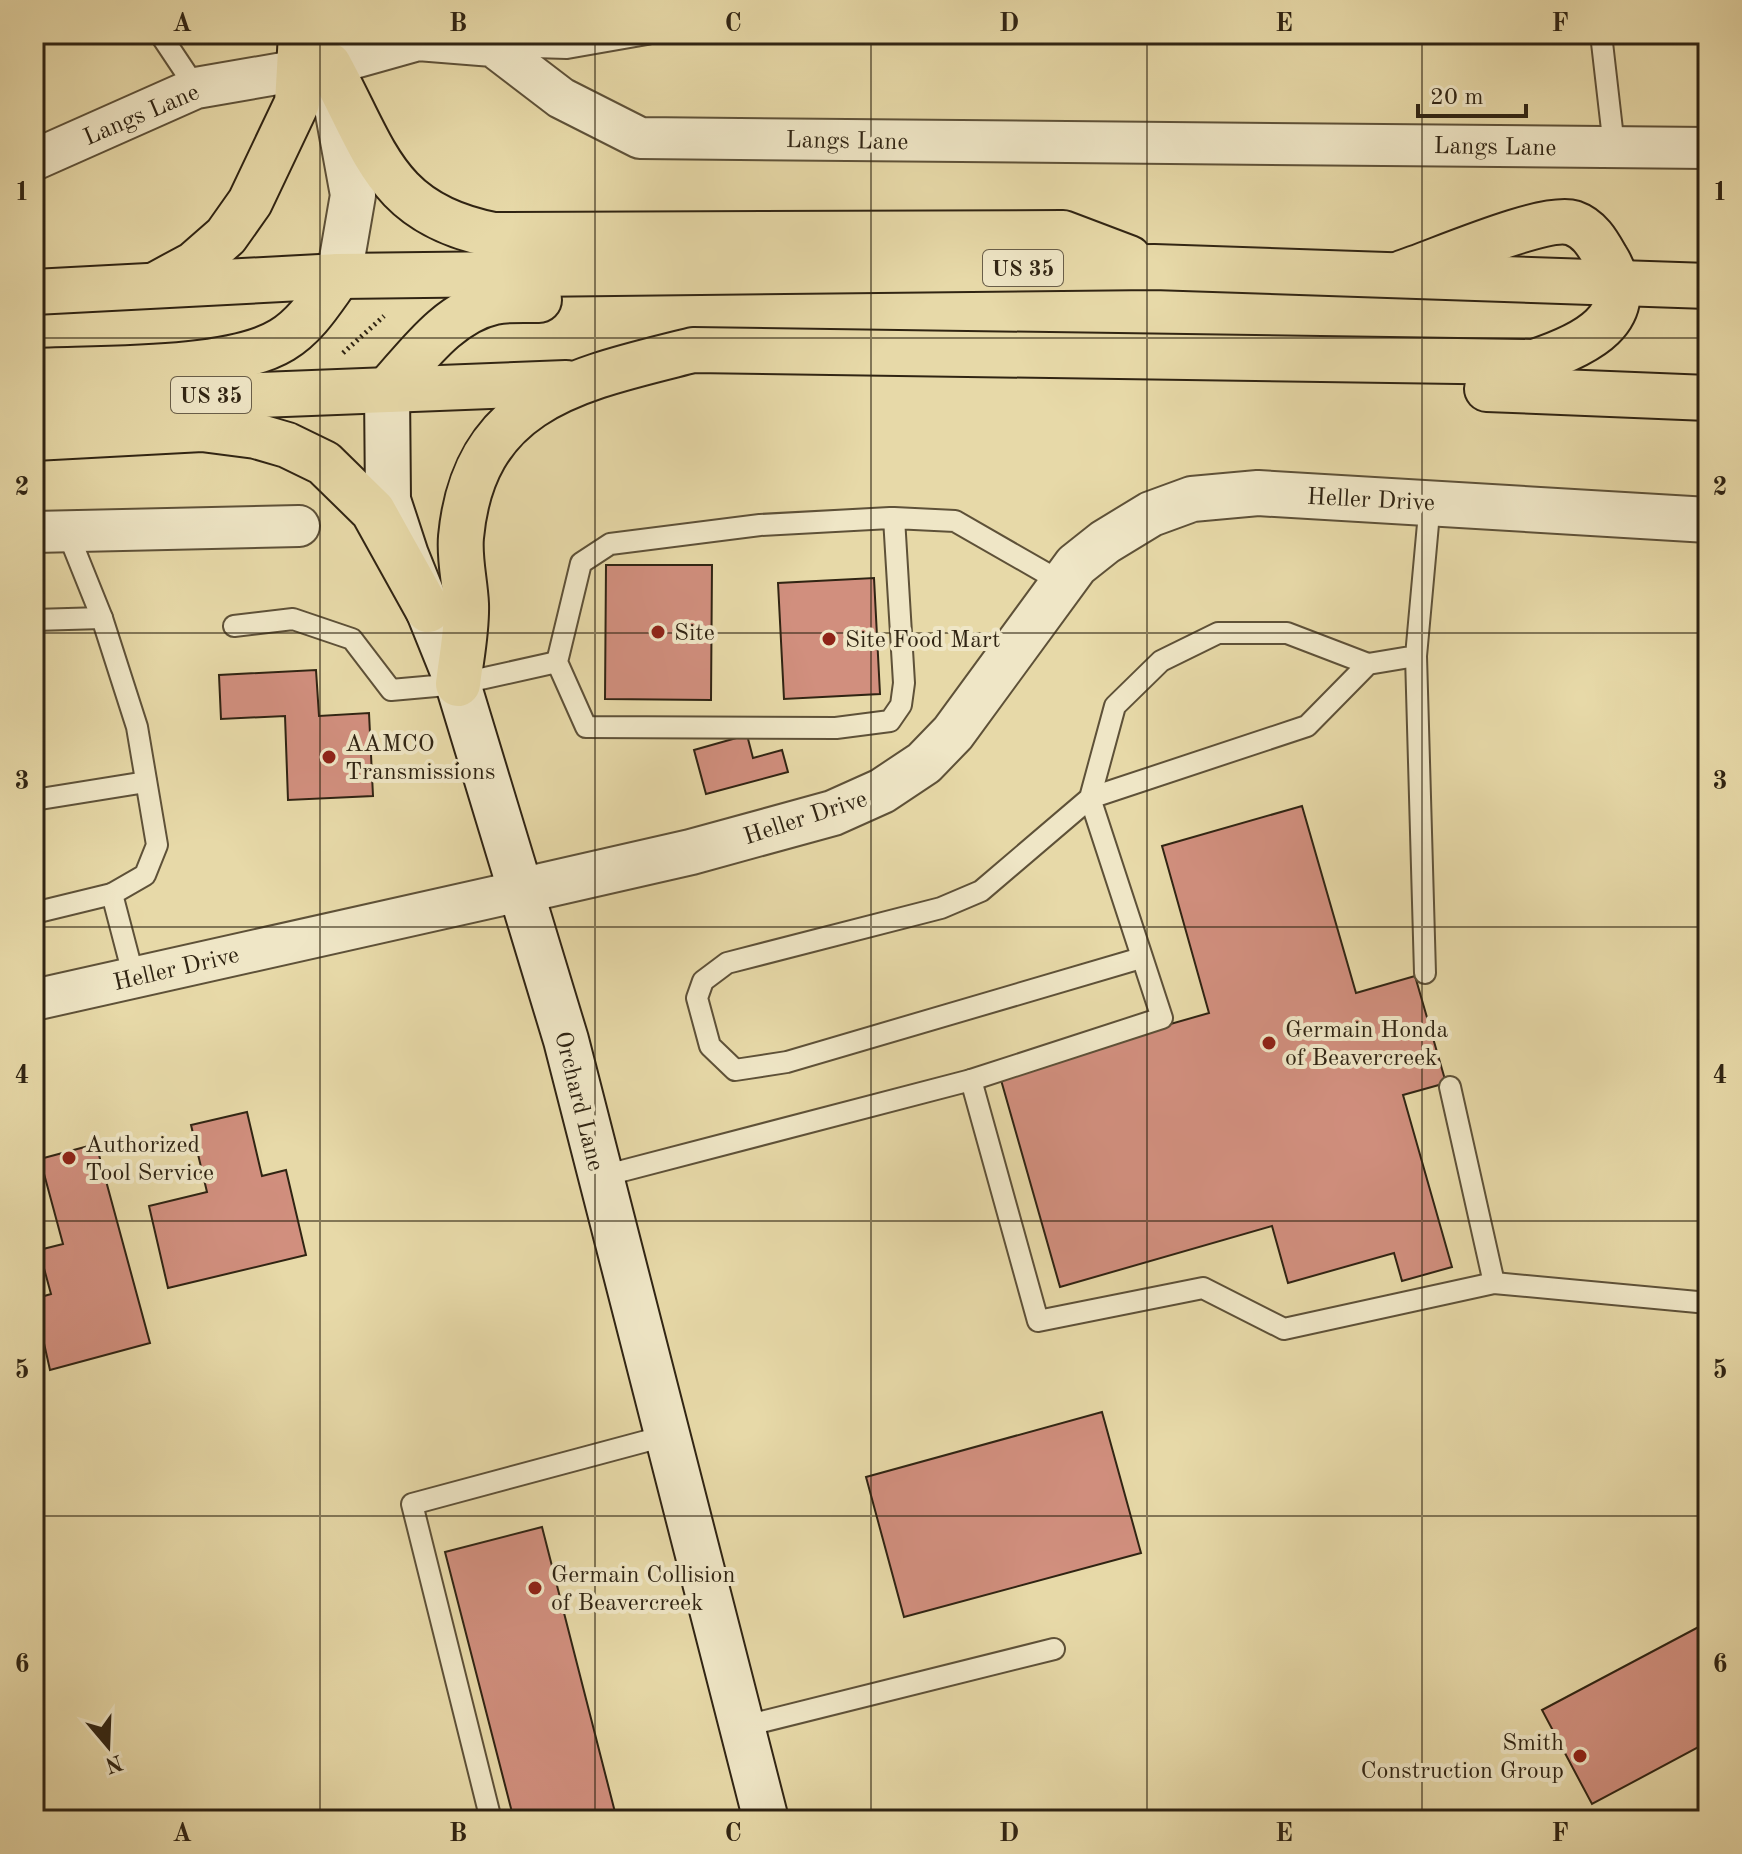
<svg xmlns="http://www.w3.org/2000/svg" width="1742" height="1854" font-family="'Old Standard TT',serif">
	<rect width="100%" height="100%" fill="#e7d9a8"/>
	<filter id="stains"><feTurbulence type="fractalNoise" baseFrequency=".0025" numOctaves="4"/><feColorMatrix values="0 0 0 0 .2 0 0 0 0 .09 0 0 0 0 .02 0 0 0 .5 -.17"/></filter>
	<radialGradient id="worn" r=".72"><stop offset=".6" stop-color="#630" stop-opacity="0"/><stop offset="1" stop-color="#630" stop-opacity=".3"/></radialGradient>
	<g fill="#d18f7e" stroke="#302413" stroke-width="2">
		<path d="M606,565H712L711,700L605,699Z"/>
		<path d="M874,578L880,694L784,699L778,583Z"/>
		<path d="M316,670L319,716L369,713L373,796L288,800L285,716L221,719L219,675Z"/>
		<path d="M747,735L753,758L782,750L788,772L706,794L694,750Z"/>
		<path d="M1302,806L1356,993L1415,976L1446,1083L1403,1095L1452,1267L1402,1281L1394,1253L1288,1283L1272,1226L1060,1287L999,1073L1209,1013L1162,846Z"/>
		<path d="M247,1112L262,1176L286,1170L306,1255L168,1288L149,1206L207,1192L191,1125Z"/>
		<path d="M96,1144L150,1343L50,1370L34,1299L51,1294L39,1250L63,1244L40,1159Z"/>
		<path d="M1102,1412L1141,1553L904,1617L866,1477Z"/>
		<path d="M542,1527L617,1820H514L445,1552Z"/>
		<path d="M1708,1622V1742L1592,1804L1542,1710Z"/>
	</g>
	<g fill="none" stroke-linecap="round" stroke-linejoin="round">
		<defs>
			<g id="service">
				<path d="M160,34L196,88"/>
				<path d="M1601,34L1614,147"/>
				<path d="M501,46L567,48L647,34"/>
				<path d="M894,518L904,683L901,705L890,721L836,728L586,727L557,662L581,563L610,544L760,525L890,518H894L955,521L1063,583"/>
				<path d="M67,531L102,618L137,727L157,845L145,875L112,894L134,978"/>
				<path d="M34,620L102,618"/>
				<path d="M234,626L293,619L352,639L391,690L458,684L557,662"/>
				<path d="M1416,656L1425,973"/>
				<path d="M34,800L146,782"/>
				<path d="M34,913L112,894"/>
				<path d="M1141,958L787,1062L735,1070L710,1046L697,998L703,981L727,963L941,908L981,891L1090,798L1115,706L1161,661L1218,633H1287L1368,664"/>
				<path d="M971,1080L1162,1018L1090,798L1307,726L1368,664L1416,656L1430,502"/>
				<path d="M1450,1087L1494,1283"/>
				<path d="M599,1177L971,1080L1038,1321L1203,1288L1284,1329L1494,1283L1708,1303"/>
				<path d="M741,1727L1054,1649"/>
				<path d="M491,1820L412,1504L665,1436"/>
			</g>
			<g id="minor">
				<path d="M34,160L196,88L329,65L418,40L493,46L561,98L640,138L1708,148"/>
				<path d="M34,532L299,526"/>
				<path d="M34,1000L520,891"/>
			</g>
			<g id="tertiary">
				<path d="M333,86L353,195L339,276"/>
				<path d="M520,891L691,852L833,813L882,791L924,763L953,733L1076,565L1105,542L1151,514L1192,499L1258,493L1708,520"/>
			</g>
			<path id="secondary" d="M387,390L388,500L406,555L458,684L566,1040L766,1820"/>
			<g id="trunk">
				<path d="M329,65C376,151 385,214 494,235L1063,233L1129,258"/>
				<path d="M157,284L194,264L226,236L250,202L297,103L301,34"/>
				<path d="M34,292L339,276L1154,267L1708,286"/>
				<path d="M34,371C98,368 230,372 282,340C307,325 322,299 339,276"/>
				<path d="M1487,389L1708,398"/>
				<path d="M387,390C417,357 448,312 494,302C508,299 525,300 539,300"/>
				<path d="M34,404L566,383"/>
				<path d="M34,438L202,429L256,436L287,445L324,463L373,511L428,610"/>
				<path d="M458,684C461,658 467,630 466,604C465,582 459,559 461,537C474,397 579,379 693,350L1534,362C1582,346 1644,319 1606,258C1598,244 1590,229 1573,223C1544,214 1436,262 1402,273"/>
			</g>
		</defs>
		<use href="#service" stroke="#5e5138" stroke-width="24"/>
		<use href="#minor" stroke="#5e5138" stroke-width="44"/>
		<use href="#tertiary" stroke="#5e5138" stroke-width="48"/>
		<use href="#secondary" stroke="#302413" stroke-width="48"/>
		<use href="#trunk" stroke="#302413" stroke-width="48"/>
		<path stroke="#302413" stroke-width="5" stroke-dasharray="2 4" stroke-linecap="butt" d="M343,353L384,316"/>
		<use href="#service" stroke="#efe6c6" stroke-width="20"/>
		<use href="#minor" stroke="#efe6c6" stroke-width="40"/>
		<use href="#tertiary" stroke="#efe6c6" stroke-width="44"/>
		<use href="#secondary" stroke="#efe6c6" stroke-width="44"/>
		<use href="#trunk" stroke="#e7d9a8" stroke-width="44"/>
	</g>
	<path fill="none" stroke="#302413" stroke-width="2" stroke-opacity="0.55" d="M320,34V1820M595,34V1820M871,34V1820M1147,34V1820M1422,34V1820M34,338H1708M34,633H1708M34,927H1708M34,1221H1708M34,1516H1708"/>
	<g fill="#8f2418" stroke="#efe6c6" stroke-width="3">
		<circle cx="658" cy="632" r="8"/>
		<circle cx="829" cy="639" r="8"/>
		<circle cx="329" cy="757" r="8"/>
		<circle cx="1269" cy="1043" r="8"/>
		<circle cx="69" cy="1158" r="8"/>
		<circle cx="535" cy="1588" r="8"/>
		<circle cx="1580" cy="1756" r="8"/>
	</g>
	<g text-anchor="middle" stroke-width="8" stroke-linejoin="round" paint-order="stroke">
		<g fill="#efe6c6" stroke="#695e49" stroke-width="2">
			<rect x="983" y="250" width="80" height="36" rx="6"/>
			<rect x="171" y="377" width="80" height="36" rx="6"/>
		</g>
		<g font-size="22" font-weight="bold" fill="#302413">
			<text x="1023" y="276">US 35</text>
			<text x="211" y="403">US 35</text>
		</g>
		<g font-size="24" fill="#302413" stroke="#efe6c6">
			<text transform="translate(141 114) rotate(-23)" y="8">Langs Lane</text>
			<text transform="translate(847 140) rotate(1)" y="8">Langs Lane</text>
			<text transform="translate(1495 146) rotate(1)" y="8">Langs Lane</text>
			<text transform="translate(1371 499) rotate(3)" y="8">Heller Drive</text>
			<text transform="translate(805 817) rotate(-18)" y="8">Heller Drive</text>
			<text transform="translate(176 968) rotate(-13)" y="8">Heller Drive</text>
			<text transform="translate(580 1101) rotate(76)" y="8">Orchard Lane</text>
		</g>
		<g font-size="24" fill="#302413" stroke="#efe6c6" text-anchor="start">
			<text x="674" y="640">Site</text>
			<text x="845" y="647">Site Food Mart</text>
			<text x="345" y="751">AAMCO<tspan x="345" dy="28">Transmissions</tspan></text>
			<text x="1285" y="1037">Germain Honda<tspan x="1285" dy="28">of Beavercreek</tspan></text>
			<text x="85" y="1152">Authorized<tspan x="85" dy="28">Tool Service</tspan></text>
			<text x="551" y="1582">Germain Collision<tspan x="551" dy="28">of Beavercreek</tspan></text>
			<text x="1564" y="1750" text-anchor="end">Smith<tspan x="1564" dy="28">Construction Group</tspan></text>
		</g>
	</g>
	<rect width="1742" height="1854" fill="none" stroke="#e7d9a8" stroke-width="88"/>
	<g transform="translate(108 1746) rotate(161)" stroke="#efe6c6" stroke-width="6" paint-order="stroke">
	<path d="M0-6L14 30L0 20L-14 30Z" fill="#302413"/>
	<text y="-12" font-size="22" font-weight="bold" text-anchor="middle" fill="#302413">N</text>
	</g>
	<path d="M1418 104v12h108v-12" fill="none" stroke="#302413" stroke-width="4"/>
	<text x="1430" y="104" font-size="24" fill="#302413" stroke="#efe6c6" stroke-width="6" paint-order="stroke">20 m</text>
	<rect x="44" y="44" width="1654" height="1766" fill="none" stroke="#302413" stroke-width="3"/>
	<g font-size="26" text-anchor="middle" font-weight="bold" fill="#302413">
		<text x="182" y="31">A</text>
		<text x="458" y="31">B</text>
		<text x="733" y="31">C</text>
		<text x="1009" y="31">D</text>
		<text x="1284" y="31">E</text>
		<text x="1560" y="31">F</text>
		<text x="22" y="200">1</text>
		<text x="1720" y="200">1</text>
		<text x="22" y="495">2</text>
		<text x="1720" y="495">2</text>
		<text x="22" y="789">3</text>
		<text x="1720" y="789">3</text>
		<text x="22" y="1083">4</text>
		<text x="1720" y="1083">4</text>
		<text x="22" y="1378">5</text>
		<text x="1720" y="1378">5</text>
		<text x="22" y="1672">6</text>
		<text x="1720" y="1672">6</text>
		<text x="182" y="1841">A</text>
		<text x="458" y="1841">B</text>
		<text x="733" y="1841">C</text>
		<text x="1009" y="1841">D</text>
		<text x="1284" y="1841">E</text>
		<text x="1560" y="1841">F</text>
	</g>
	<rect width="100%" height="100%" filter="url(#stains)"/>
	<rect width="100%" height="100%" fill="url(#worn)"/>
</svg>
